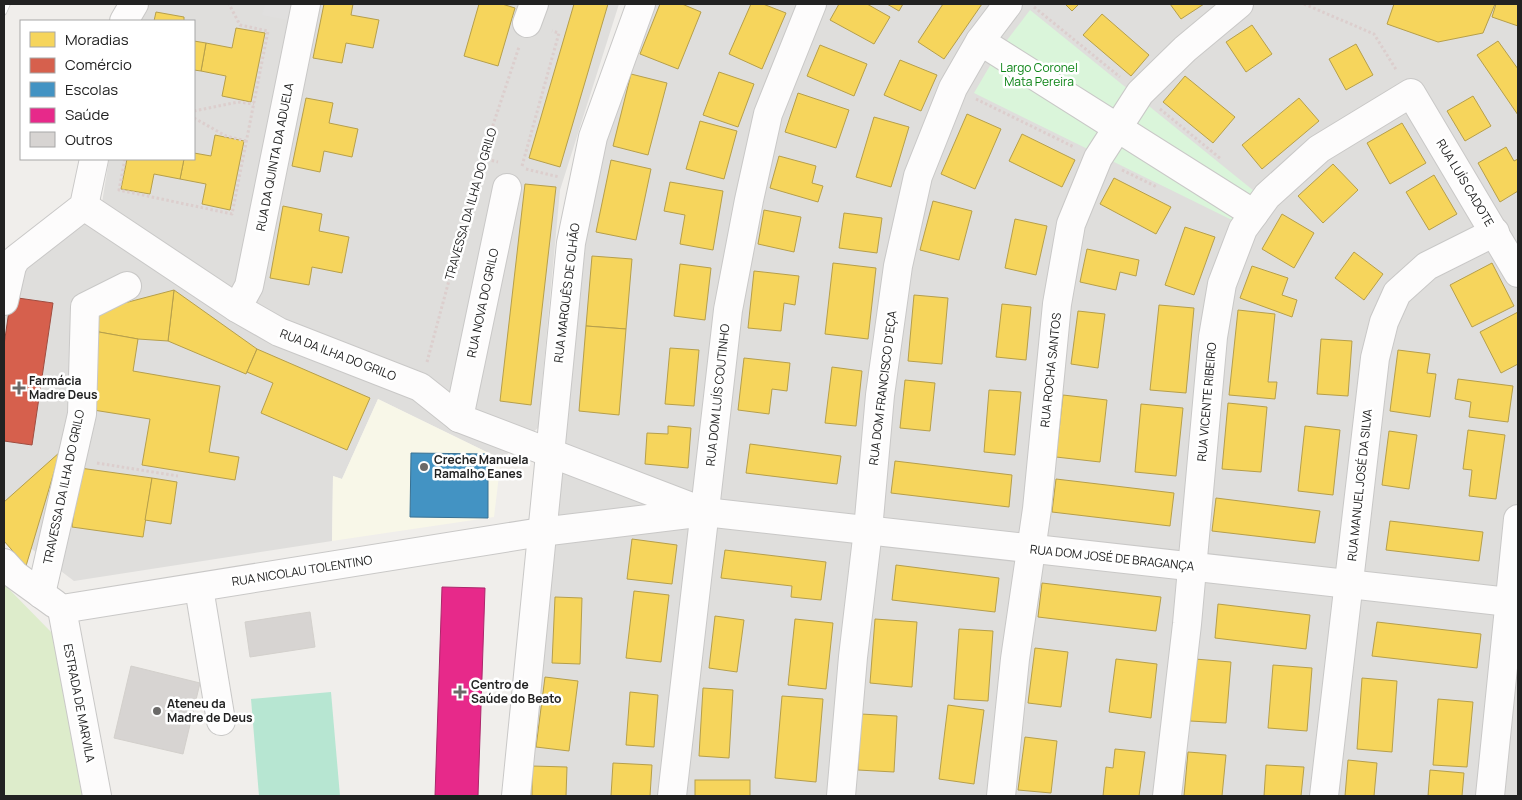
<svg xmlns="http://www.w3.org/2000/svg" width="1522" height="800" font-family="Manrope,sans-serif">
	<rect width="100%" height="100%" fill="#f0eeeb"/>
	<g fill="#dfdedc">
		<path d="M147,4H619L560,190L538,428L501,459L378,399L342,479L333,476L332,541L74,581L4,528V324L14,271L102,203L109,159H194V21H134Z"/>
		<path d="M652,4H1518V796H517L583,239L626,59Z"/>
	</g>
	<path fill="#f8f7e8" d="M378,399L501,459L494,517L332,541L333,476L342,479Z"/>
	<path fill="#ddeccb" d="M4,584L52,633L85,796H4Z"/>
	<path fill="#daf5da" d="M1030,10L1254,191L1234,221L974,93L998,52Z"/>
	<path fill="#b7e6d2" d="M331,692L340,796H259L251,699Z"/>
	<path fill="#e0dfde" d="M265,4H297L293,21L262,15Z"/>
	<g fill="#f6d55c" stroke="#b69f4b">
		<path d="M324,4H353L351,15L379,20L373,48L346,43L342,63L313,58Z"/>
		<path d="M479,4H502L515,8L498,66L464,56Z"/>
		<path d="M574,4H608L560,167L529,158Z"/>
		<path d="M660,4H682L701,12L678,69L640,54Z"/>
		<path d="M751,4H763L786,13L762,69L729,54Z"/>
		<path d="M839,4H867L890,17L874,44L830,20Z"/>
		<path d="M887,4H903L899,11Z"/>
		<path d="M943,4H982L944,59L918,42Z"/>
		<path d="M1065,4H1079L1072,11Z"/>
		<path d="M1170,4H1204L1181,19Z"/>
		<path d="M1394,4H1495L1483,33L1438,42L1387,24Z"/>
		<path d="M1496,4H1518V26L1492,17Z"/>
		<path d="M156,12L184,17V21H154Z"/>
		<path d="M1102,14L1149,55L1131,76L1083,35Z"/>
		<path d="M1252,25L1272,54L1246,72L1226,42Z"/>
		<path d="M236,28L265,33L251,102L222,96L226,76L201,71L206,43L232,48Z"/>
		<path d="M194,41L206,43L201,71L194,70Z"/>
		<path d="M1498,41L1518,69V115L1477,55Z"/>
		<path d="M1356,44L1373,75L1346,90L1329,59Z"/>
		<path d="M820,45L867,64L854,96L807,76Z"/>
		<path d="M900,60L937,75L921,111L884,95Z"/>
		<path d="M719,72L754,84L738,127L703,115Z"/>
		<path d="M631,74L667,83L648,155L613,146Z"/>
		<path d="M1185,76L1235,117L1213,143L1163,102Z"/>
		<path d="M798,93L849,110L836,148L785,132Z"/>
		<path d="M1473,96L1491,126L1465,141L1447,111Z"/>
		<path d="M306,98L333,103L329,123L358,129L352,157L324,151L320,172L292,166Z"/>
		<path d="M1299,98L1319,121L1262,169L1242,145Z"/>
		<path d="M967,114L1001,129L975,189L941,174Z"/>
		<path d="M874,117L909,127L891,187L856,177Z"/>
		<path d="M700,121L737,131L724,179L686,169Z"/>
		<path d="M1402,123L1426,163L1390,184L1367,143Z"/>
		<path d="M1022,134L1075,160L1062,187L1009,161Z"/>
		<path d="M215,135L244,141L230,210L202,204L206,184L180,179L184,159H194V153L211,156Z"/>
		<path d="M1506,147L1514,161L1518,159V191L1500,202L1478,163Z"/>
		<path d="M779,156L816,166L812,183L823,186L818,202L770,188Z"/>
		<path d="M127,159H184L180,179L154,174L150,194L121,189Z"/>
		<path d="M611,160L651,169L636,240L596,232Z"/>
		<path d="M1333,164L1358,190L1323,223L1298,196Z"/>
		<path d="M1434,175L1457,214L1429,230L1406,192Z"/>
		<path d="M1114,178L1171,207L1156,234L1100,204Z"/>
		<path d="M670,182L723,191L713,250L680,244L685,215L664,211Z"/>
		<path d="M525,184L556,187L531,405L500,401Z"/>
		<path d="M933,201L972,211L959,260L920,250Z"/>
		<path d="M283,206L322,214L319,231L349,237L342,273L312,267L309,285L270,278Z"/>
		<path d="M764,210L801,217L794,252L758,244Z"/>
		<path d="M844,213L882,218L877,253L839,248Z"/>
		<path d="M1282,214L1314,233L1294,268L1262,249Z"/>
		<path d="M1015,219L1047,226L1036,275L1005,268Z"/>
		<path d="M1185,227L1215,237L1194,295L1165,285Z"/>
		<path d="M1087,249L1139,260L1136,276L1120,272L1116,290L1080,282Z"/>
		<path d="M1354,252L1383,274L1364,300L1335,278Z"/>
		<path d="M592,256L632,259L626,329L586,326Z"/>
		<path d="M833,263L876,268L868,339L825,334Z"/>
		<path d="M1492,263L1514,306L1472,327L1450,285Z"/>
		<path d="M680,264L711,268L705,320L674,316Z"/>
		<path d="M1252,266L1288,278L1282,295L1297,300L1292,317L1240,298Z"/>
		<path d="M754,271L799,276L795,305L784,303L781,331L748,328Z"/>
		<path d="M174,290L257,349L246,374L168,341Z"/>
		<path d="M174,290L168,341L138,339L99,332L94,311Z"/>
		<path d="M914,295L948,298L942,364L908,361Z"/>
		<path d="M1002,304L1031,307L1026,360L996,357Z"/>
		<path d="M1159,305L1194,308L1186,393L1150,390Z"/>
		<path d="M1238,310L1275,314L1268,382H1277L1275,399L1229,395Z"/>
		<path d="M1078,311L1105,314L1098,368L1071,364Z"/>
		<path d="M1518,312V364L1501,373L1480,332Z"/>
		<path d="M586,326L626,329L619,415L579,411Z"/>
		<path d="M99,332L138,339L133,371L220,386L209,452L239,457L235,480L142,465L150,419L87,409Z"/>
		<path d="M1321,339L1352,341L1348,396L1317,394Z"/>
		<path d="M670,348L699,350L694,406L665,404Z"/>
		<path d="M257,349L370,398L347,450L261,413L273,383L247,372Z"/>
		<path d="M1398,350L1430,354L1427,373L1436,374L1430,417L1390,411Z"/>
		<path d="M744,358L790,363L787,391L772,389L769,414L738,410Z"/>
		<path d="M832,367L862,371L856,426L825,423Z"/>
		<path d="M1458,379L1513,386L1508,422L1469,417L1471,402L1455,399Z"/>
		<path d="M905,380L935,383L930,431L900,428Z"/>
		<path d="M989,390L1021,392L1015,455L984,452Z"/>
		<path d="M1063,395L1107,400L1100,462L1056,457Z"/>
		<path d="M1228,403L1267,407L1261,472L1222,469Z"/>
		<path d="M1141,404L1183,408L1176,476L1135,472Z"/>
		<path d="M668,426L691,428L688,468L645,464L647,433L668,434Z"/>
		<path d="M1305,426L1340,430L1333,495L1298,491Z"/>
		<path d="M1468,430L1505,435L1496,499L1469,496L1472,470L1463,469Z"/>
		<path d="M1389,431L1417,435L1409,489L1382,485Z"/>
		<path d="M750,444L841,456L837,484L746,473Z"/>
		<path d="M60,452L26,566L4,541V502Z"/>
		<path d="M895,461L1012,475L1009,507L891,493Z"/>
		<path d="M80,468L152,478L143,537L72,527Z"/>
		<path d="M152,478L177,482L171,524L145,520Z"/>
		<path d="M1056,479L1174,493L1170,526L1052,512Z"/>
		<path d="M1216,498L1320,511L1315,543L1212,531Z"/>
		<path d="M1390,521L1483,532L1479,561L1386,550Z"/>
		<path d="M632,539L677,545L672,584L627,579Z"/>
		<path d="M725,550L826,562L821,600L791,597L792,586L721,578Z"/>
		<path d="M896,565L999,578L995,612L892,600Z"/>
		<path d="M1042,583L1161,597L1156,631L1038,617Z"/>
		<path d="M634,591L669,595L661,662L626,658Z"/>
		<path d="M555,597L582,598L580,664L552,663Z"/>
		<path d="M1218,604L1310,615L1306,649L1215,638Z"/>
		<path d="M715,616L744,620L737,672L709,668Z"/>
		<path d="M795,619L833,623L826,689L788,685Z"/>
		<path d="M875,619L917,622L912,687L870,683Z"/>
		<path d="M1377,622L1481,634L1477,668L1372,656Z"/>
		<path d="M959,629L993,631L988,701L954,699Z"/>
		<path d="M1035,648L1068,652L1061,707L1028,703Z"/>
		<path d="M1116,659L1157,664L1151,718L1109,712Z"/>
		<path d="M1195,659L1231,662L1226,723L1190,721Z"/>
		<path d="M1273,665L1312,668L1307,731L1268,728Z"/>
		<path d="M545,677L578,681L569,751L536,747Z"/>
		<path d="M1362,678L1397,681L1392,752L1357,749Z"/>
		<path d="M703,688L733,690L729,758L699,756Z"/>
		<path d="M630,692L658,695L654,747L626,745Z"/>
		<path d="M782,696L823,699L816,782L775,778Z"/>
		<path d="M1438,699L1473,702L1467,767L1433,765Z"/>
		<path d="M948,705L984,710L974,784L939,779Z"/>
		<path d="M861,714L897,716L894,772L858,770Z"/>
		<path d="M1025,737L1057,741L1051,793L1018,790Z"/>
		<path d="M1115,749L1145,752L1139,796H1103L1106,767L1113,768Z"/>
		<path d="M1188,752L1226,755L1222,796H1184Z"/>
		<path d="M1348,760L1377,763L1374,796H1345Z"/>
		<path d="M613,763L652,765L650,796H611Z"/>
		<path d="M1266,765L1304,767L1301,796H1264Z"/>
		<path d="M532,766L567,767L566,796H532Z"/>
		<path d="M1430,770L1464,773L1462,796H1428Z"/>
		<rect x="695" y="780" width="55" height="16"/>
	</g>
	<path fill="#d6604d" stroke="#a04d40" d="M11,297L53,303L32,445L4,441V345Z"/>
	<path fill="#4393c3" stroke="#397193" d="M411,453L488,454V518L410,517Z"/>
	<path fill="#e7298a" stroke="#ac276b" d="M442,587L485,588L478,796H435Z"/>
	<g fill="#d7d4d2" stroke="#d3d0cc">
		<path d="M310,612L315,647L250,657L245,622Z"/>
		<path d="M131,666L200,683L183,754L114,738Z"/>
	</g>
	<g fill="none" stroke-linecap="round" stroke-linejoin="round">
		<defs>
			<g id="minor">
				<path d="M124,21L134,4"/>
				<path d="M527,23L534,4"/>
				<path d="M980,41L1254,214"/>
				<path d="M84,206L237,308L279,332L420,387L459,418L702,511"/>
				<path d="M4,301L12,266L16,259L84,206L94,159"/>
				<path d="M237,308L249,286L306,4"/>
				<path d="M459,418L507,188"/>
				<path d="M4,563L15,575L55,604"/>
				<path d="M199,588L221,721"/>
				<path d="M41,594L82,414L85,307L127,286"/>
				<path d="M62,609L541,532L705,512L1518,603"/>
				<path d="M62,609L97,796"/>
				<path d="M516,796L571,243L593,137L641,4"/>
				<path d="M672,796L728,310L749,200L768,114L812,4"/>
				<path d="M841,796L853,657L868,530L880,395L898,266L918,176L953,88L980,41L1008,4"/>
				<path d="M1001,796L1015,659L1037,509L1057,304L1071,224L1098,158L1140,93L1185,49L1239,4"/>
				<path d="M1167,796L1187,624L1213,337L1222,284L1243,229L1267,196L1319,149L1411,93L1518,273"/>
				<path d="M1324,796L1375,358L1384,322L1397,293L1427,266L1495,232"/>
				<path d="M1490,796L1518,519"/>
			</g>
		</defs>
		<use href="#minor" stroke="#c9c8c7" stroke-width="30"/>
		<g stroke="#dccecd" stroke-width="3" stroke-dasharray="2.5 2.5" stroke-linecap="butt">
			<path d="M1304,4L1374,34L1397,71"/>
			<path d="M1034,7L1120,77"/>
			<path d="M976,99L1074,147"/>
			<path d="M1160,109L1221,159"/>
			<path d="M194,111L238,102L254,104"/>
			<path d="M194,118L226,136L246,141"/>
			<path d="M482,158L498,162"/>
			<path d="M125,159L119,190L232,214L268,31L240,25L229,4"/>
			<path d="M522,166L559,33L552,31"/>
			<path d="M526,169L559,177"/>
			<path d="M1122,170L1157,187"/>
			<path d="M427,362L482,158L519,47"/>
			<path d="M97,463L178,476"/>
		</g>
		<use href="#minor" stroke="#fdfcfc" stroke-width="28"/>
		<defs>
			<path id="rail" d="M4,13L8,4"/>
		</defs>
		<use href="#rail" stroke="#ccc" stroke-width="5.5"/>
		<use href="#rail" stroke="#fff" stroke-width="4" stroke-dasharray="11" stroke-linecap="butt"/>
	</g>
	<g fill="#6a6968" stroke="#fff" stroke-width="2">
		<path d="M16.5 380.5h5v5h5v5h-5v5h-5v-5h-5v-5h5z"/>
		<circle cx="424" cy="467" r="5"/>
		<path d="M457.5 684.5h5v5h5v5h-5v5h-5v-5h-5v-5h5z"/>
		<circle cx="157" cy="711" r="5"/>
	</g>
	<g text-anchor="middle" stroke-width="5" stroke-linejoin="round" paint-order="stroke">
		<g font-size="12" fill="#0c8416" stroke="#fff">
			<text x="1039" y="72">Largo Coronel<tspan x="1039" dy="14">Mata Pereira</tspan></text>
		</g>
		<g font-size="12" fill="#222" stroke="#fff">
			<text transform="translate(275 157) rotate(-79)" y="4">RUA DA QUINTA DA ADUELA</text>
			<text transform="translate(1465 183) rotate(59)" y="4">RUA LUÍS CADOTE</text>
			<text transform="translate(471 204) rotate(-74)" y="4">TRAVESSA DA ILHA DO GRILO</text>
			<text transform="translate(567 293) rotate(-83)" y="4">RUA MARQUÊS DE OLHÃO</text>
			<text transform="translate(483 303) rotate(-78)" y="4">RUA NOVA DO GRILO</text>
			<text transform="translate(338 355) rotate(21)" y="4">RUA DA ILHA DO GRILO</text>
			<text transform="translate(1051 370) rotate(-84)" y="4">RUA ROCHA SANTOS</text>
			<text transform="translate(883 388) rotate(-83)" y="4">RUA DOM FRANCISCO D'EÇA</text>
			<text transform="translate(718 395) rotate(-84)" y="4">RUA DOM LUÍS COUTINHO</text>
			<text transform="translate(1207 402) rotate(-85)" y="4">RUA VICENTE RIBEIRO</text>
			<text transform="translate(1360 485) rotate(-84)" y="4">RUA MANUEL JOSÉ DA SILVA</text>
			<text transform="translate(64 487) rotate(-78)" y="4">TRAVESSA DA ILHA DO GRILO</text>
			<text transform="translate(1112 558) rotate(6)" y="4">RUA DOM JOSÉ DE BRAGANÇA</text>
			<text transform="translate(302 571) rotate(-9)" y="4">RUA NICOLAU TOLENTINO</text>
			<text transform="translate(79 703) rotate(79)" y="4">ESTRADA DE MARVILA</text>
		</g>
		<g font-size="12" font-weight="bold" fill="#222" stroke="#fff" text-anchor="start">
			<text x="29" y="385">Farmácia<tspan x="29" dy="14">Madre Deus</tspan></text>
			<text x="434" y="464">Creche Manuela<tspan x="434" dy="14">Ramalho Eanes</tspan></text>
			<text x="471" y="689">Centro de<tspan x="471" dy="14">Saúde do Beato</tspan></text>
			<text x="167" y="708">Ateneu da<tspan x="167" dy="14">Madre de Deus</tspan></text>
		</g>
	</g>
	<rect width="1522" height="800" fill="none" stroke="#222222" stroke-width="10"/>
	<rect x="20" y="20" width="175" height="140" fill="#ffffff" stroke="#a7a7a7"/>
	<rect x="30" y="32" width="25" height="15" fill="#f6d55c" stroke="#a7a7a7"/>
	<text x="65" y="45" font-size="15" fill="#222222">Moradias</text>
	<rect x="30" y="58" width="25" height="15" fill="#d6604d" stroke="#a7a7a7"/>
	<text x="65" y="70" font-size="15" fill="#222222">Comércio</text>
	<rect x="30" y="82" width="25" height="15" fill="#4393c3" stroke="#a7a7a7"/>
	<text x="65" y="95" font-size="15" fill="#222222">Escolas</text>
	<rect x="30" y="108" width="25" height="15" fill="#e7298a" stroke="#a7a7a7"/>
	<text x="65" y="120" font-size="15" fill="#222222">Saúde</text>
	<rect x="30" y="132" width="25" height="15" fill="#d7d4d2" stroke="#a7a7a7"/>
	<text x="65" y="145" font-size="15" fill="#222222">Outros</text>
</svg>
